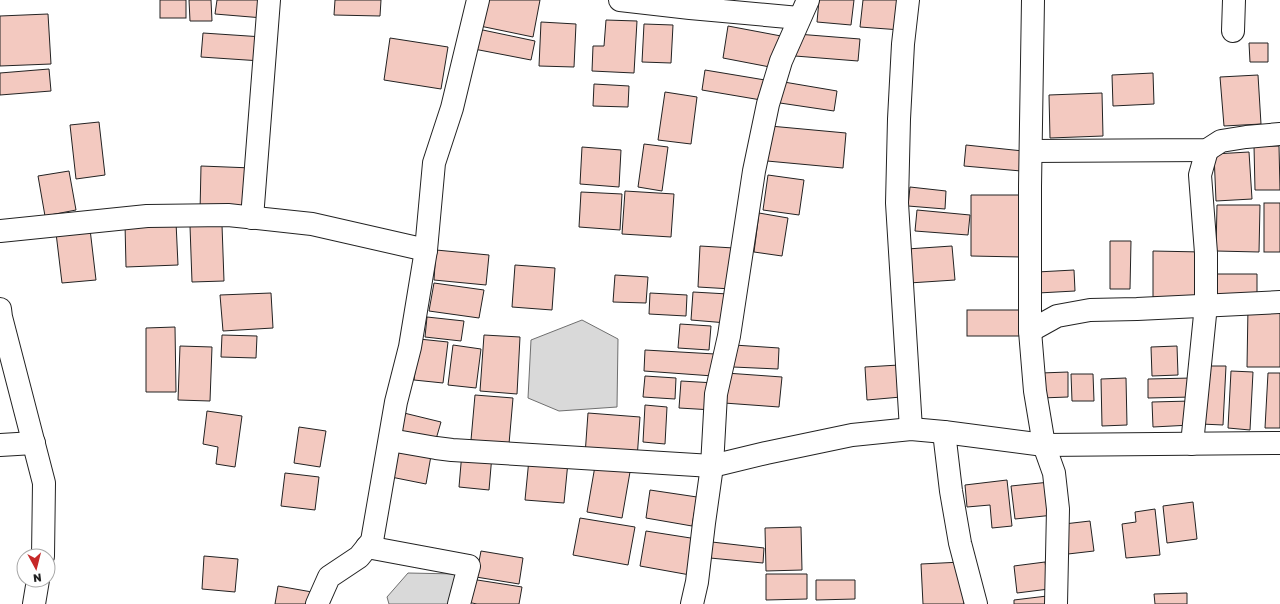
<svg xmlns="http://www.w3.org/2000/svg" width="1280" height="604" font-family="'Golos Text',sans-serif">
	<rect width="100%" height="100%" fill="#fff"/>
	<g fill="#d9d9d9" stroke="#6f6f6f">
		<path d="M582,320L618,339L617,407L559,411L528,398L531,340Z"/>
		<path d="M408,573L457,574L458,604H389L387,597Z"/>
	</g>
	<g fill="#f3c9c0" stroke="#222">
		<rect x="160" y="0" width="26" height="18"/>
		<path d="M189,0H211L212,21H190Z"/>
		<path d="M217,0H265L263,18L215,14Z"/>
		<path d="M335,0H381L380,16L334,15Z"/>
		<path d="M486,0H540L533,37L480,26Z"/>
		<path d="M819,0H854L851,25L817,22Z"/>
		<path d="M863,0H904L901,30L860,27Z"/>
		<path d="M48,14L51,64L0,66V16Z"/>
		<path d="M606,20L637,21L634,73L592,71L593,46H604Z"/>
		<path d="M541,22L576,24L574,67L539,66Z"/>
		<path d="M644,24L673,25L671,63L642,62Z"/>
		<path d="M728,26L781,36L775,68L723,58Z"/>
		<path d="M478,29L535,41L531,60L474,49Z"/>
		<path d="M203,33L263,37L261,61L201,57Z"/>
		<path d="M797,34L860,39L858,61L795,56Z"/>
		<path d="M390,38L448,47L441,89L384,80Z"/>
		<path d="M1249,43H1268V62H1250Z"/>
		<path d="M49,69L51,91L0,95V73Z"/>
		<path d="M705,70L765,80L761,100L702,90Z"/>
		<path d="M1153,73L1154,104L1113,106L1112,75Z"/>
		<path d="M1258,75L1261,124L1224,126L1220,77Z"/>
		<path d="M784,82L837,91L834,111L780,103Z"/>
		<path d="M594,84L629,86L628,107L593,106Z"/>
		<path d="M665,92L697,97L691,144L658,140Z"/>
		<path d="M1102,93L1103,136L1050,138L1049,95Z"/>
		<path d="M99,122L105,175L76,179L70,125Z"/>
		<path d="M770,126L846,133L843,168L767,161Z"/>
		<path d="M644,144L668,147L662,191L638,187Z"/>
		<path d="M966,145L1023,151L1021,171L964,166Z"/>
		<path d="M1254,146H1279L1280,190H1255Z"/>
		<path d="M582,147L621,150L619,187L580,184Z"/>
		<path d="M1249,152L1252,199L1216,201L1214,154Z"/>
		<path d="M201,166L252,168L251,213L200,212Z"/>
		<path d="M69,171L76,210L45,216L38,176Z"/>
		<path d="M768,175L804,180L799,215L763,210Z"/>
		<path d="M910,187L946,191L945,209L908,206Z"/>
		<path d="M625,191L674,194L671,237L622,234Z"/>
		<path d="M581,192L622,194L620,230L579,227Z"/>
		<path d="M971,195H1021V257L971,256Z"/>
		<rect x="1264" y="203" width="16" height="49"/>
		<path d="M1217,205H1260L1259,252L1216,251Z"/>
		<path d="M917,210L970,215L968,235L915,231Z"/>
		<path d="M759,213L788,218L782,256L754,252Z"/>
		<path d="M176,222L178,265L126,267L125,224Z"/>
		<path d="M222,225L224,281L192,282L190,226Z"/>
		<path d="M90,229L96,280L62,283L56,233Z"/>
		<path d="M1110,241H1131L1130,289H1110Z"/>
		<path d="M700,246L734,248L732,289L698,287Z"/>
		<path d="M952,246L955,280L909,283L907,249Z"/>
		<path d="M436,250L489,255L486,285L434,280Z"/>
		<path d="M1153,251L1202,252L1201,298L1153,297Z"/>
		<path d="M515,265L555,268L552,310L512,307Z"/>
		<path d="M1074,270L1075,291L1038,293L1037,272Z"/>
		<path d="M1217,274H1257V300L1217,299Z"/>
		<path d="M615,275L648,277L646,303L613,302Z"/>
		<path d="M434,283L484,290L479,318L429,311Z"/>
		<path d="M693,292L728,294L727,323L691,320Z"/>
		<path d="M271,293L273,328L223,331L220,295Z"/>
		<path d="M650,293L687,295L686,316L649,314Z"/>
		<path d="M1248,307L1280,308V367H1247Z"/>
		<rect x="967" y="310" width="56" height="26"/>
		<path d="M427,317L464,321L461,341L425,337Z"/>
		<path d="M680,324L711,326L709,350L678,348Z"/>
		<path d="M175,327L176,392H146V328Z"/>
		<path d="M222,335L257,336L256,358L221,357Z"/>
		<path d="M484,335L520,337L517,394L480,391Z"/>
		<path d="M419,339L448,342L443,383L414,380Z"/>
		<path d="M453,345L481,349L476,388L448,385Z"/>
		<path d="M734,345L779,348L778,369L733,367Z"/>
		<path d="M180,346L212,347L210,401L178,400Z"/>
		<path d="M1177,346L1178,375L1152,376L1151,347Z"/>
		<path d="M645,350L715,354L713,376L644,371Z"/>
		<path d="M899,365L901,397L867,400L865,367Z"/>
		<path d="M1204,366H1226L1223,425L1201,424Z"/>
		<path d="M1231,371L1253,372L1250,430L1228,428Z"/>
		<path d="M1068,372V397L1041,398V373Z"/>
		<path d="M726,373L782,377L779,407L724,403Z"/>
		<path d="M1268,373H1280V428H1265Z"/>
		<path d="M1071,374H1093L1094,401H1072Z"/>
		<path d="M645,376L676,378L675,399L643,397Z"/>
		<path d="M1126,378L1127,425L1102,426L1101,379Z"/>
		<path d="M1192,378V397L1148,398V379Z"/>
		<path d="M681,381L715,383L713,410L679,408Z"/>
		<path d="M475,395L513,398L509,444L471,440Z"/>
		<path d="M1191,401V425L1153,427L1152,402Z"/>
		<path d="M645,405L667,407L665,444L643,442Z"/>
		<path d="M207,411L242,416L235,467L216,464L218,447L203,444Z"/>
		<path d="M404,413L441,422L434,446L398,437Z"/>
		<path d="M588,413L640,417L637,459L585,455Z"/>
		<path d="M299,427L326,431L320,467L294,463Z"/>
		<path d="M397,444L432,450L426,484L391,477Z"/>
		<path d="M462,452L492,455L489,490L459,487Z"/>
		<path d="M529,459L568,462L564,503L525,500Z"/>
		<path d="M595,466L630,472L622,518L587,512Z"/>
		<path d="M285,473L319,477L315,510L281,506Z"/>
		<path d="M1007,480L1012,526L992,528L990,505L967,507L965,485Z"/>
		<path d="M1050,482L1054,515L1015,519L1011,486Z"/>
		<path d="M650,490L697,497L692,526L646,518Z"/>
		<path d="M1193,502L1197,539L1167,543L1163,506Z"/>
		<path d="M1155,509L1160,555L1126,558L1122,524L1136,522L1135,512Z"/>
		<path d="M580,518L635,527L628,565L573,555Z"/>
		<path d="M1090,521L1094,551L1068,554L1064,524Z"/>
		<path d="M801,527L802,570L766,571L765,528Z"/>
		<path d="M646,531L697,539L690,575L640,566Z"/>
		<path d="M712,542L764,548L763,563L710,558Z"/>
		<path d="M481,551L523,558L519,584L476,577Z"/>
		<path d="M204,556L238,559L235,592L202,589Z"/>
		<path d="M962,562L964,604H923L921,564Z"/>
		<path d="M1045,562L1049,589L1017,593L1014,566Z"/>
		<path d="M766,574H807V599L766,600Z"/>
		<path d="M471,579L522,587L519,604H477L467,602Z"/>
		<path d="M816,580H855V599L816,600Z"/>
		<path d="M278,586L312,592L310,604H275Z"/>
		<path d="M1187,593V604H1155L1154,594Z"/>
		<path d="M1047,596L1048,604H1014V600Z"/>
	</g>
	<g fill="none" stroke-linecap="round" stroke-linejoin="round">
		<defs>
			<g id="minor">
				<path d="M620,0L690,8L799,18"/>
				<path d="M908,0L903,44L899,119L897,203L911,429"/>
				<path d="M1033,0L1030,186V331L1035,391L1044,445L1054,473L1058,509L1056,604"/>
				<path d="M1233,31L1234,0"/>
				<path d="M1031,151L1207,150L1221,141L1246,137L1280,134"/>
				<path d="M252,218L269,0"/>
				<path d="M0,231L147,216L228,215L312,224L426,250"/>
				<path d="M0,309L1,317L44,483L43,556"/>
				<path d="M1030,331L1057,316L1090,310L1137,309L1280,302"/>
				<path d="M944,432L951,491L960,543L976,604"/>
				<path d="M390,440L436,448L452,450L712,466L766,453L852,435L911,429L944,432L1044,445L1280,443"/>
				<path d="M1192,444L1206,305V253L1200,175L1207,150"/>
				<path d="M0,445L34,443"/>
				<path d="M367,547L469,566L459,604"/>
				<path d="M34,604L38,580"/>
				<path d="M317,604L329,577L359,557L372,541L396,402L410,347L426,250L434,163L452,108L478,0"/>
				<path d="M692,604L697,582L704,523L712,466L716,394L729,336L754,171L768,104L781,61L808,0"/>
			</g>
		</defs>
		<use href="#minor" stroke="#222" stroke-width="24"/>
		<use href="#minor" stroke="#fff" stroke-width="22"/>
	</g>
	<g transform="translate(36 568) rotate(173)"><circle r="19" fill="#ffffff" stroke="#a7a7a7"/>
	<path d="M0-3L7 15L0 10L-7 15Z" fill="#c62828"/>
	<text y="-6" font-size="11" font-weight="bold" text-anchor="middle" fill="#222222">N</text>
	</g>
</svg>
